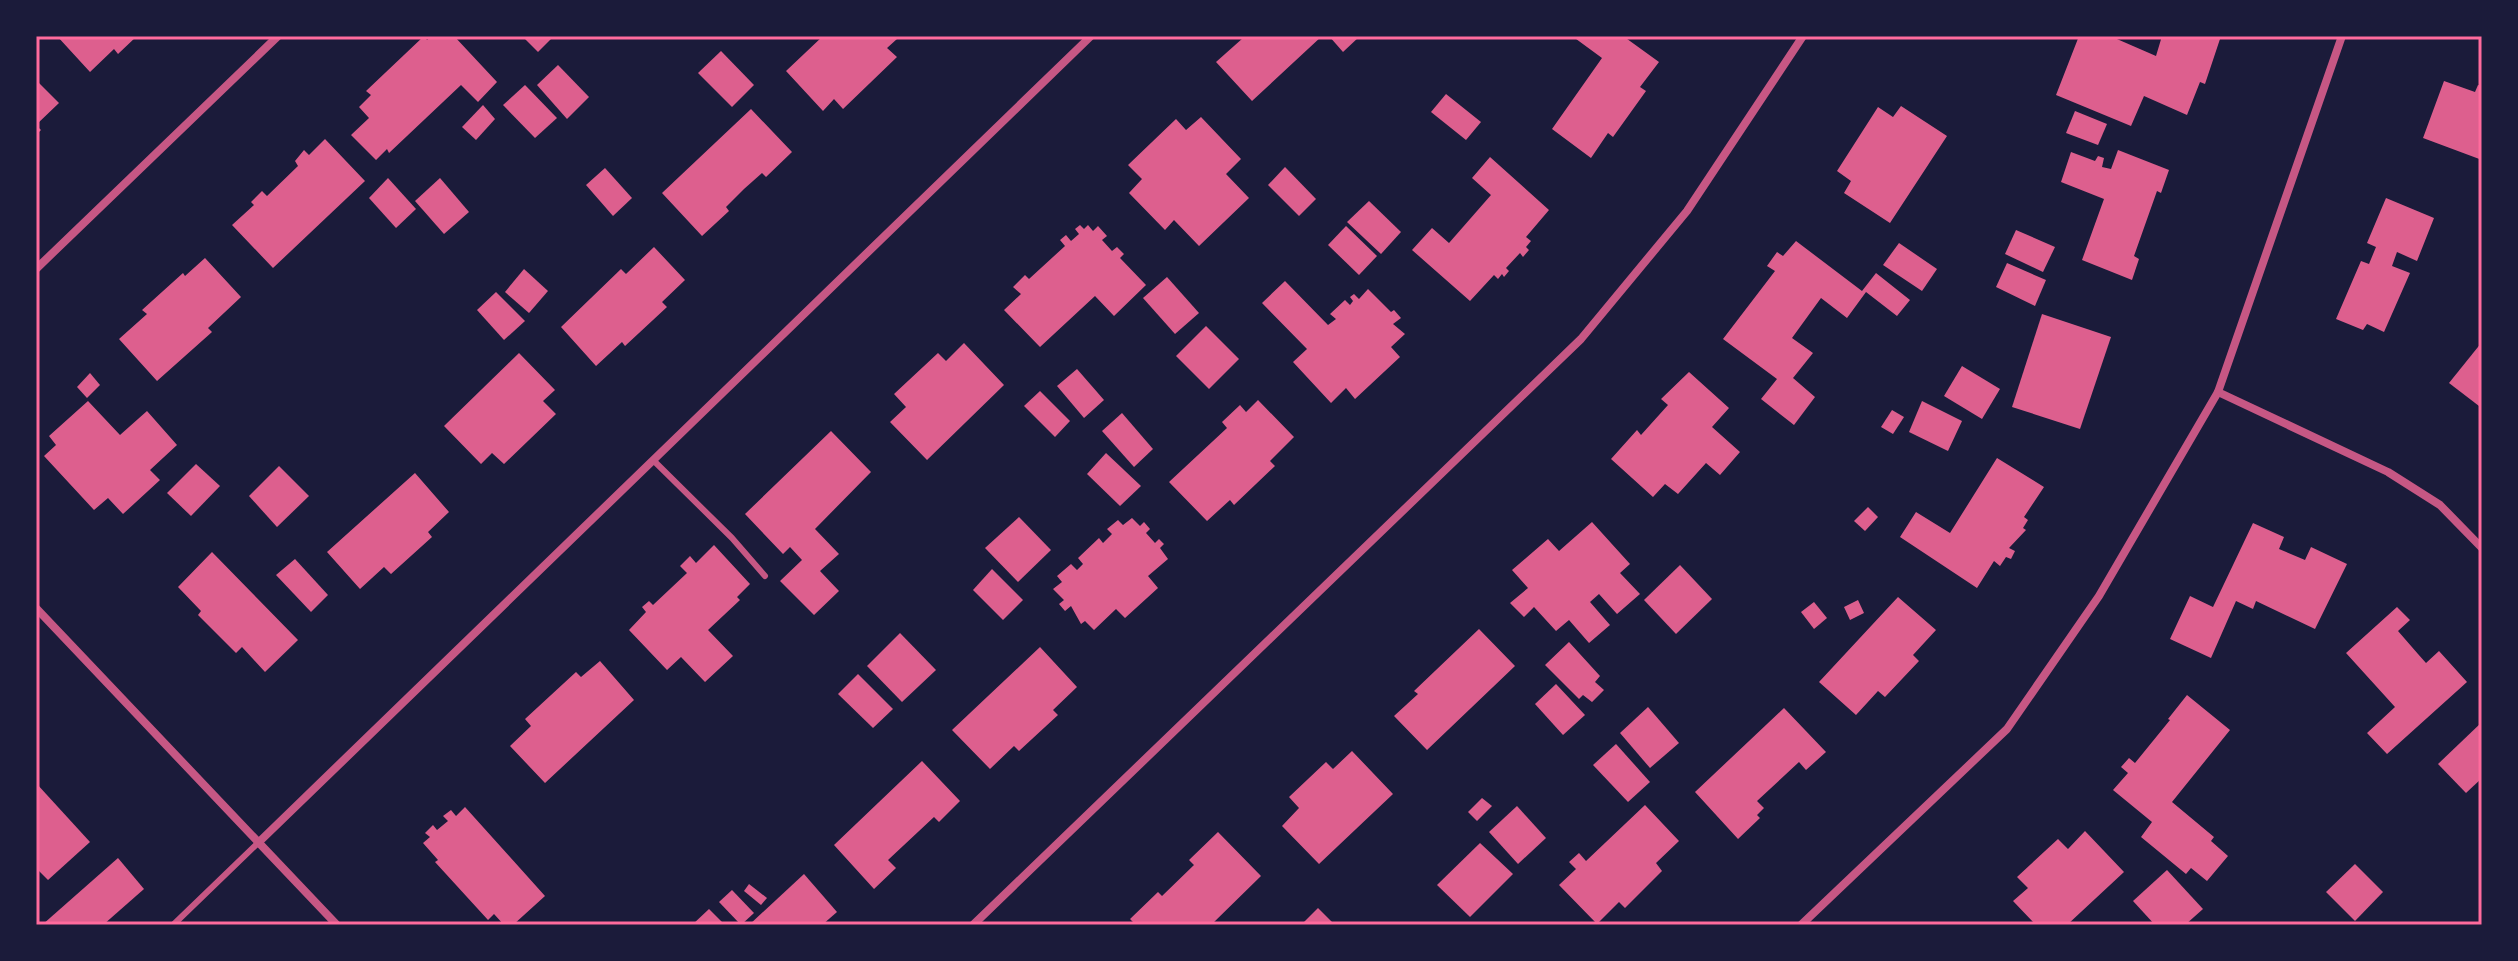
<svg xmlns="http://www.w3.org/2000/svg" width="2518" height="961" font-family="'PT Sans Narrow',sans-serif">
	<rect width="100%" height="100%" fill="#1b1b3a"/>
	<g fill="#dd5f8e">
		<path d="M57,36H137L118,54L114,49L90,72Z"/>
		<path d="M424,36L427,40L432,36H454L497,82L478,102L461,85L389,153L387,149L376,160L351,135L369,118L359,107L371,95L366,91Z"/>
		<path d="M522,36H554L538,52Z"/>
		<path d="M823,36H895L897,39L887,48L897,57L843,109L834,99L823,111L786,71Z"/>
		<path d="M1241,36H1322L1252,101L1216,62L1243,38Z"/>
		<path d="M1329,36H1360L1343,52Z"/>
		<path d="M1572,36H1623L1659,62L1640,87L1646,91L1613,137L1608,133L1591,158L1552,129L1602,58Z"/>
		<path d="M2079,36H2110L2156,56L2162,36H2221L2205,84L2200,82L2187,115L2144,96L2131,126L2056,95Z"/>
		<path d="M721,51L754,85L732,107L698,73Z"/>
		<path d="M558,65L589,97L567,119L537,85Z"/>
		<path d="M36,80L59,103L36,125L41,130L36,135Z"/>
		<path d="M2444,81L2475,92L2478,85L2482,86V160L2423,138Z"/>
		<path d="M525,85L557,118L535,138L503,105Z"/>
		<path d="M1446,94L1481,122L1466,140L1431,112Z"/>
		<path d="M483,105L495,119L476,140L462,127Z"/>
		<path d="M1901,106L1947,136L1890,223L1844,193L1851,181L1837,171L1878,107L1893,117Z"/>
		<path d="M751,109L792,152L766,177L762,173L744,189L726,207L729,211L702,236L662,193Z"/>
		<path d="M2075,111L2107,124L2098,145L2066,133Z"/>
		<path d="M1201,117L1241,159L1226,174L1249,198L1199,246L1174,220L1165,230L1129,193L1142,179L1128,165L1176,119L1186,130Z"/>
		<path d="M325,139L365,181L273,268L232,225L254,205L251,202L262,191L267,196L298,166L295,161L304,150L309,155Z"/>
		<path d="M2118,150L2169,170L2161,193L2157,191L2134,256L2139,259L2132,280L2082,260L2104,199L2061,182L2071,152L2095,161L2098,156L2104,158L2102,167L2111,169Z"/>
		<path d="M1490,157L1549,210L1526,237L1531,241L1526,247L1529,250L1523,257L1520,253L1506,268L1509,271L1504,277L1502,274L1498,279L1494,275L1470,301L1412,250L1432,228L1449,243L1491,195L1472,178Z"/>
		<path d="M1285,167L1316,199L1299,216L1268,185Z"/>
		<path d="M605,168L632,198L613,216L586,185Z"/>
		<path d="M388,178L416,209L396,228L369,198Z"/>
		<path d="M440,178L469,212L444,234L415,201Z"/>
		<path d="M2386,198L2434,218L2417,261L2397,252L2392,266L2410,273L2384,332L2367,324L2363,330L2336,319L2361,261L2369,264L2376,247L2367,243Z"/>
		<path d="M1369,201L1401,232L1381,254L1347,222Z"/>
		<path d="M1080,225L1084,229L1088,225L1093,231L1098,226L1107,236L1102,240L1112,251L1117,247L1124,254L1120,258L1146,285L1114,316L1095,296L1040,347L1004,310L1021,294L1013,287L1025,275L1029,279L1065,246L1060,240L1066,235L1071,241L1079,234L1075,229Z"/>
		<path d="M1346,226L1377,256L1359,275L1328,245Z"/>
		<path d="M2016,230L2055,247L2043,272L2005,254Z"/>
		<path d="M1796,241L1862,291L1876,273L1910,300L1897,316L1866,292L1847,318L1821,298L1792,338L1813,353L1793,378L1815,397L1794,425L1761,399L1777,379L1723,339L1775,271L1767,266L1777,252L1783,256Z"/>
		<path d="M1899,243L1937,269L1922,291L1883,265Z"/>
		<path d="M654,247L685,280L662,302L667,307L625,346L622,342L596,366L561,327L621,269L626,274Z"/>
		<path d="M205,258L241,297L208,328L212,332L157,381L119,339L147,314L142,310L183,273L185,276Z"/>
		<path d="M2007,263L2046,280L2035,306L1996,287Z"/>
		<path d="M524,269L548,291L529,313L505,292Z"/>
		<path d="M1167,277L1199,313L1175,334L1143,298Z"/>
		<path d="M1285,281L1328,325L1336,319L1330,314L1345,300L1350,305L1353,301L1350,297L1354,294L1359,299L1368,289L1391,312L1394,310L1401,318L1393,324L1405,334L1391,347L1400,357L1355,399L1346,388L1331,403L1293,362L1307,349L1262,303Z"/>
		<path d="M496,292L525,321L504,340L477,310Z"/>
		<path d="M2042,314L2111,337L2080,429L2012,407Z"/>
		<path d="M1206,326L1239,359L1209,389L1176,356Z"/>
		<path d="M2482,342V402L2479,406L2449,383Z"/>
		<path d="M964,343L1004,385L927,460L890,422L906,407L894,394L938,353L946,361Z"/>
		<path d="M519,353L555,390L543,401L556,414L504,464L492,453L481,464L444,426Z"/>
		<path d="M1962,366L2000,389L1982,419L1944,396Z"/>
		<path d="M1077,369L1104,400L1084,418L1057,386Z"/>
		<path d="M1689,372L1729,408L1712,427L1740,452L1720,475L1706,463L1678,494L1665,484L1653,497L1611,459L1637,430L1641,435L1668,405L1661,399Z"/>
		<path d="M90,373L100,385L87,398L77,387Z"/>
		<path d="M1040,391L1070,421L1055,437L1024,406Z"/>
		<path d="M1258,400L1294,437L1270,461L1275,466L1234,505L1230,500L1207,521L1169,482L1227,428L1222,422L1240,405L1246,412Z"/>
		<path d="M88,401L120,435L147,411L177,445L150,470L160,480L123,514L108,498L94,510L44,456L56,445L49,436Z"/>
		<path d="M1922,401L1962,421L1948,451L1909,432Z"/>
		<path d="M1892,410L1904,417L1893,434L1881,427Z"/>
		<path d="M1122,413L1153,449L1134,467L1102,431Z"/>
		<path d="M831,431L871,472L815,529L839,554L820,571L839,591L814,615L780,581L802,560L790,547L783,554L745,514Z"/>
		<path d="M1106,453L1141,486L1120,506L1087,474Z"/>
		<path d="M1997,458L2044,487L2024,517L2028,520L2023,528L2026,530L2009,548L2015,551L2011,559L2006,557L2000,566L1994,561L1977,588L1900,537L1916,512L1950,533Z"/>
		<path d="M196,464L220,486L191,516L167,493Z"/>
		<path d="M279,466L309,496L277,527L249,496Z"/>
		<path d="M415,473L449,512L428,532L432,537L391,574L384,567L360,589L327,552Z"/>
		<path d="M1868,507L1878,517L1865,531L1854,521Z"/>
		<path d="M1019,517L1051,550L1018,582L985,548Z"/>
		<path d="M1132,518L1140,526L1144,522L1150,529L1146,533L1155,543L1159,539L1164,544L1160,548L1168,559L1148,576L1158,588L1125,618L1116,609L1094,630L1085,621L1081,624L1071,606L1065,611L1059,604L1064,600L1053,589L1062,582L1057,576L1071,564L1077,570L1083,564L1078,558L1099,538L1103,543L1112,534L1107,529L1118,520L1123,525Z"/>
		<path d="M1592,522L1630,564L1620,573L1640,594L1617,614L1599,594L1590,602L1610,625L1589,643L1569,620L1556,631L1534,607L1524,617L1510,603L1528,588L1512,570L1548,539L1559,551Z"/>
		<path d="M2253,523L2284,537L2279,549L2305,560L2311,547L2347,564L2315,629L2256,601L2253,609L2236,601L2211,658L2170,639L2190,596L2213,607Z"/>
		<path d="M714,545L750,584L737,597L740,600L708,630L733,656L705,682L681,657L667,670L629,630L646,612L642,607L649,601L653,605L687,573L680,566L690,556L696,563Z"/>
		<path d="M212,552L298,640L265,672L242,647L236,653L198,615L201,611L178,587Z"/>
		<path d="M295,559L328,595L311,612L276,575Z"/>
		<path d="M1680,565L1712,599L1676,634L1644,600Z"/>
		<path d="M992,569L1023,600L1003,620L973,590Z"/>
		<path d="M1898,597L1936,630L1913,655L1919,661L1885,697L1878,691L1856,715L1819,682Z"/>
		<path d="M1858,600L1864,613L1850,620L1844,607Z"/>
		<path d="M1814,602L1827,618L1814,629L1801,612Z"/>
		<path d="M2397,607L2410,620L2398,631L2418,654L2426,663L2439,651L2467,682L2387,754L2367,733L2395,707L2346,653Z"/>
		<path d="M1479,629L1515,666L1427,750L1394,716L1418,694L1414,691Z"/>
		<path d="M900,633L936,670L902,702L867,666Z"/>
		<path d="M1569,642L1600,676L1595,682L1604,690L1592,702L1583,695L1579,699L1545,665Z"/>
		<path d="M1040,647L1077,687L1053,710L1058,715L1019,751L1014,746L990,769L952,730Z"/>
		<path d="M600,661L634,700L545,783L510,746L531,726L525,719L576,672L581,677Z"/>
		<path d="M858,674L893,709L873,728L838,694Z"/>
		<path d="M1556,684L1585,715L1563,735L1535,704Z"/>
		<path d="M2187,695L2230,730L2172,802L2214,837L2211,841L2228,856L2207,881L2191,868L2186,874L2141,837L2152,822L2113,790L2128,773L2121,767L2129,758L2135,763L2170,720L2168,719Z"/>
		<path d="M1648,707L1679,743L1650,768L1620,733Z"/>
		<path d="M1784,708L1826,752L1806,770L1799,762L1757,801L1764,808L1757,815L1760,818L1738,839L1695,792Z"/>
		<path d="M2482,722V778L2466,793L2438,764Z"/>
		<path d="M1616,744L1650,782L1628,802L1593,765Z"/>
		<path d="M1352,751L1393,794L1319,864L1282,826L1299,808L1289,797L1326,762L1333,769Z"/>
		<path d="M922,761L960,801L939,822L934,817L888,860L896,868L874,889L834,845Z"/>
		<path d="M36,783L90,842L48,880L36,868Z"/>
		<path d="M1482,798L1492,806L1477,821L1468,812Z"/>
		<path d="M1645,805L1679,841L1656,863L1662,871L1625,908L1619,902L1597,924L1559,885L1576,869L1569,862L1579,853L1586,861Z"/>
		<path d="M1517,806L1546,838L1518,864L1489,832Z"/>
		<path d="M465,807L545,896L513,925H504L494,914L488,920L435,862L438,860L423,843L430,837L425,833L433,825L437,830L448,821L443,816L451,810L456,816Z"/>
		<path d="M2085,831L2124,872L2067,925H2036L2013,901L2028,888L2017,877L2058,839L2068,849Z"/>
		<path d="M1218,832L1261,876L1211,925H1136L1130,919L1158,892L1162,896L1194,865L1189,860Z"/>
		<path d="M1480,843L1513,874L1470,917L1437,885Z"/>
		<path d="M118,858L144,889L103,925H42Z"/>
		<path d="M2355,864L2383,892L2355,921L2326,892Z"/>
		<path d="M2167,870L2203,909L2185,925H2155L2133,901Z"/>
		<path d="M804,874L837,912L822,925H749Z"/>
		<path d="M749,884L767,898L761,905L744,891Z"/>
		<path d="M732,890L754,913L741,925L719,902Z"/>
		<path d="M1318,908L1335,925H1301Z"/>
		<path d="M709,909L725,925H692Z"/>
	</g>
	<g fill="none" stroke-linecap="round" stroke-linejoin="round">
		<g stroke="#c65784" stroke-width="6">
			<path d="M653,460L732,538L765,576"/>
			<path d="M173,925L258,843"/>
		</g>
		<g stroke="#c65784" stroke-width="8">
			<path d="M36,269L278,36"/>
			<path d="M2218,392L2388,472L2440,505L2482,548"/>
			<path d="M36,608L337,925"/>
			<path d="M258,843L1091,36"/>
			<path d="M973,925L1581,339L1687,211L1803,36"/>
			<path d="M1801,925L2007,729L2099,596L2218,392L2342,36"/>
		</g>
	</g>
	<rect width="2518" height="961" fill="none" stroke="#1b1b3a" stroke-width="76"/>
	<rect x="38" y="38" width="2442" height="885" fill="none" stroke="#ff6b9d" stroke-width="3"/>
</svg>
